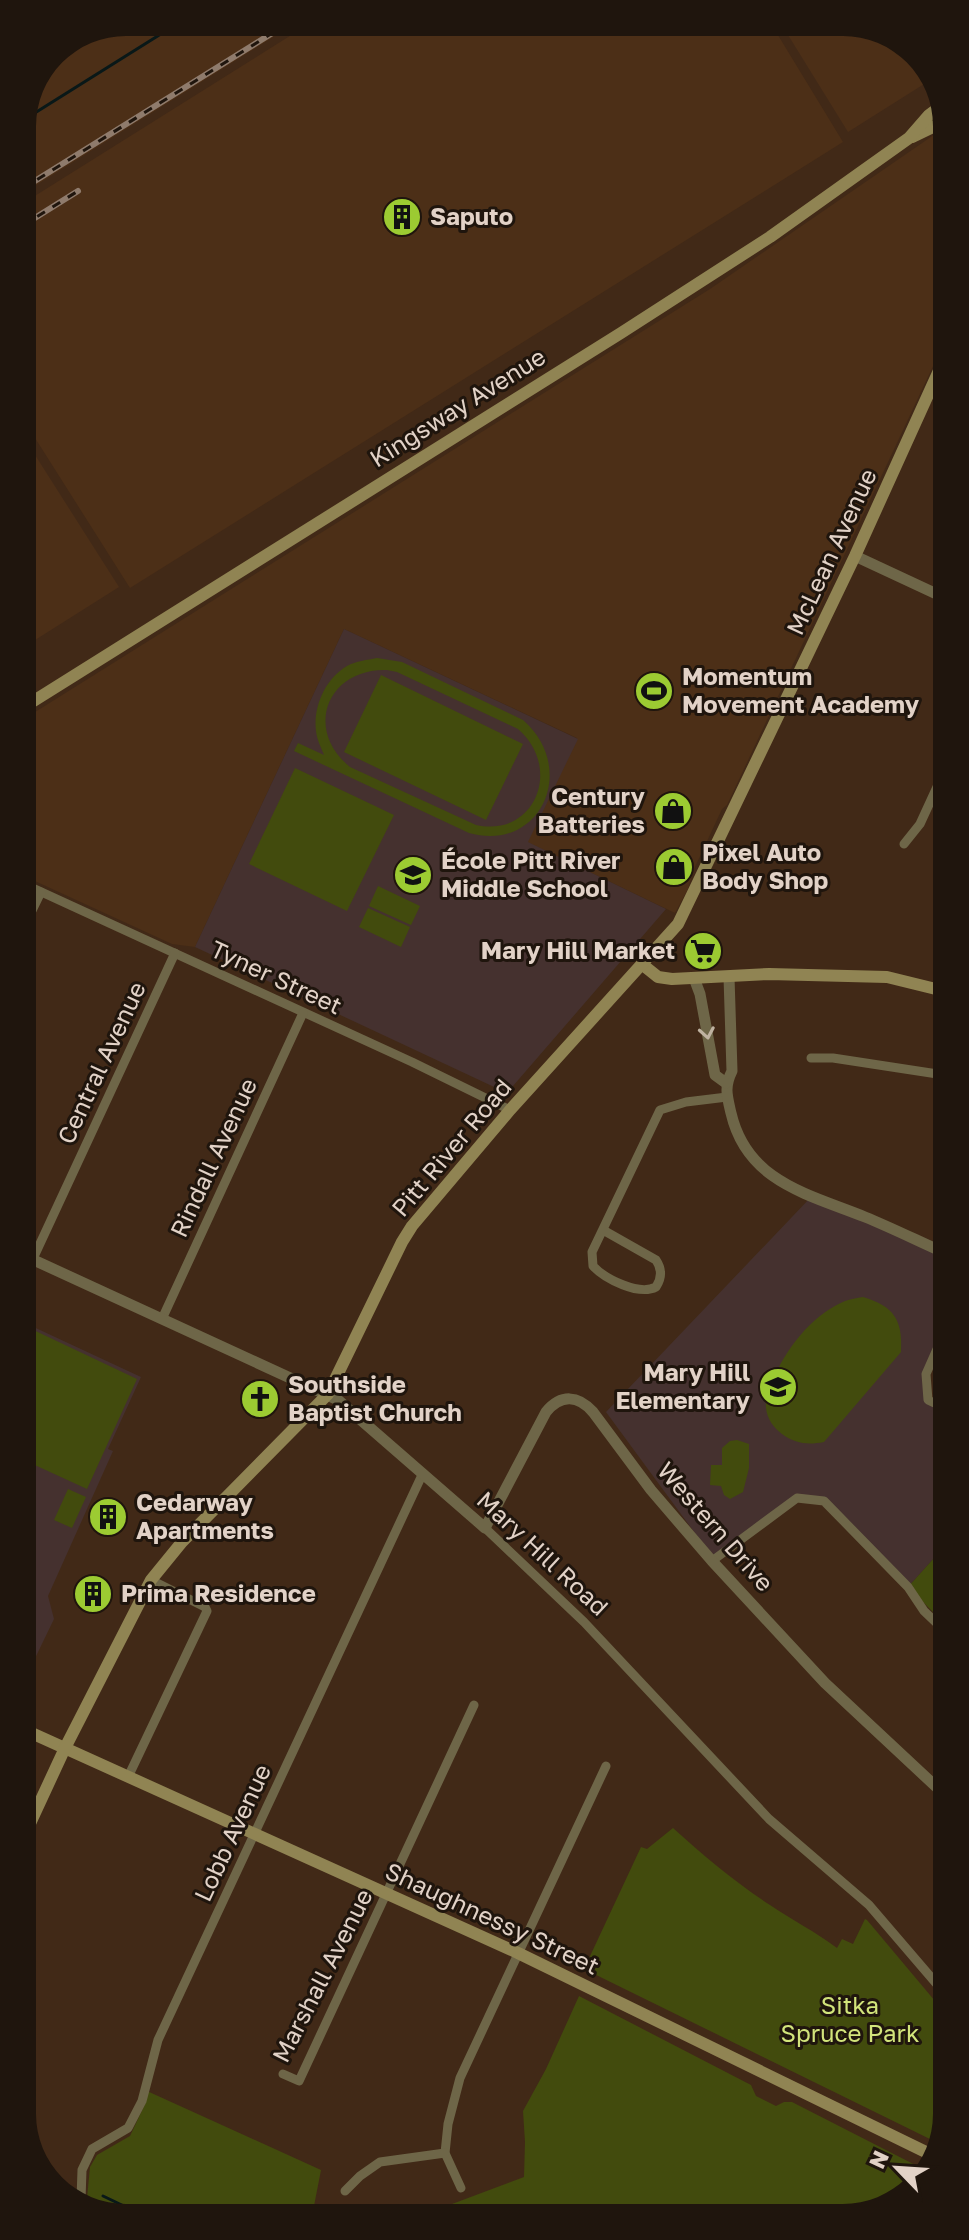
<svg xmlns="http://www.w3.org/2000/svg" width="969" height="2240" font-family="'Golos Text',sans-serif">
	<rect width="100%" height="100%" fill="#412917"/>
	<g fill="#4c2f17">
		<path d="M126,22H297L22,194V119L53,52Z"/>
		<path d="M312,22H770L843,142L130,588L23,419L22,204Z"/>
		<path d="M780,22H851L907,44L932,79L848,132Z"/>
		<path d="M941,130L942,347L727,805L722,809L694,869L688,889L675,913L527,842L577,738L344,629L195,947L172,944L24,876V719L710,289Z"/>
		<path d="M23,436L119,587L24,647Z"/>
	</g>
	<g fill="#45312f">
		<path d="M344,629L578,739L528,842L666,909L507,1093L195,947Z"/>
		<path d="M811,1197L945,1253V1331L926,1374L928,1400L945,1408V1546L908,1587L824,1501L797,1498L714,1559L606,1412Z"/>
		<path d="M25,1323L141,1377L108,1449L113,1451L48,1596L54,1619L26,1677Z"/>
	</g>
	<g fill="#424b0d" fill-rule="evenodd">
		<path d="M377,658L402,662L523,720C579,769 540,853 469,833L294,751L298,743L324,755C321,747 317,740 316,731C313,707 325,679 347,666C356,661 367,660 377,658ZM387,670L397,672L518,729C563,768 535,838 476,825L350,767C303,729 328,668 387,670Z"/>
		<path d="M381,675L523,744L486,820L344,752Z"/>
		<path d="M295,768L394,815L347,911L249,864Z"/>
		<path d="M378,886L420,906L411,925L369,906Z"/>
		<path d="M368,908L410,927L401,947L359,927Z"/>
		<path d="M863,1297C894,1306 903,1320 901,1352L824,1442C808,1445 796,1444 782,1434C774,1428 767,1419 766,1408C765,1400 768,1392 771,1384C785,1350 810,1316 845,1301C850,1299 857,1298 863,1297Z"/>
		<path d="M25,1326L137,1379L87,1489L26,1461Z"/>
		<path d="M737,1440L749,1444V1468L743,1492L730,1499L724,1495L721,1486L710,1485L711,1465H722V1448L730,1441Z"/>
		<path d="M68,1489L86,1497L72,1528L54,1520Z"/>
		<path d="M945,1546L946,1625L908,1587Z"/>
		<path d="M673,1828C704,1856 735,1882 770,1905C792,1920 816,1932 837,1948L842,1939L853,1944L865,1919L867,1920L935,2001L947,2011V2115L938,2143L584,1969L641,1847L647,1849Z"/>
		<path d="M579,1996L751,2085L756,2096L776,2106L784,2102H792L929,2172L877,2212L420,2216L524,2177L525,2142L523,2111L546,2069Z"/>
		<path d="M147,2091L321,2170L313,2211L331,2216L118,2218L98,2210L87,2198L90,2167L97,2155L130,2136L146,2102Z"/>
	</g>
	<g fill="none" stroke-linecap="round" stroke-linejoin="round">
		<g stroke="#091818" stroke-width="3">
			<path d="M22,121L180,22"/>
			<path d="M103,2196L149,2218"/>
		</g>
		<g stroke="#6e6648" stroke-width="9">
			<path d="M904,844L920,824L943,774"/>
			<path d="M24,884L412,1062L510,1110"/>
			<path d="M24,927L41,892"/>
			<path d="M811,1058H833L944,1075"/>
			<path d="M603,1230L656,1260C662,1269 662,1278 656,1287C639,1296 605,1279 593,1266L592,1252L660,1110L686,1102L727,1097"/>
			<path d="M25,1276L175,953"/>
			<path d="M162,1319L303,1013"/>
			<path d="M945,1331L926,1374L928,1400L945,1408"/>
			<path d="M485,1528L584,1622L769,1819L869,1905L947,1996"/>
			<path d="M712,1561L797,1498L824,1501L908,1587L924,1611L946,1632"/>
			<path d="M128,1777L207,1611L205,1607L151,1580"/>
			<path d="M283,2074L299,2081L474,1705"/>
			<path d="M461,2188L445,2153L448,2124L460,2078L606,1766"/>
			<path d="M345,2191L360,2176L380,2162L445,2153"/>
			<path d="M81,2199L82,2170L92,2149L128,2128L142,2101L158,2040L423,1473"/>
		</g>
		<g stroke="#6e6648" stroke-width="11">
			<path d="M855,556L943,597"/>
			<path d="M729,977L732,1071C724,1087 727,1096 731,1113C747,1182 808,1194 865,1217C892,1228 918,1241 945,1253"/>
			<path d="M694,978L700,994L715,1075L726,1083"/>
			<path d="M25,1256L338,1400L485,1528L546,1412C561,1394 578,1395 593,1412L651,1490L712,1561L825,1683L946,1796"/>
		</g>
		<g stroke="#908453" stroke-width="12">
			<path d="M912,137L941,123"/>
			<path d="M24,707L621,333L770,237L909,138L929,115L941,106"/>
			<path d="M643,965L658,977L672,979L769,974L887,977L944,991"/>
			<path d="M27,1731L518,1953L934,2156"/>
			<path d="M27,1830L65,1748L151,1580L182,1542L328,1394L402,1242L412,1226L510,1110L678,924L855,556L942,364"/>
		</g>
		<defs>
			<g id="rail">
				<path d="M22,189L290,22"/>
				<path d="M22,226L78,191"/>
			</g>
		</defs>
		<use href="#rail" stroke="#8f7b6c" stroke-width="6"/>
		<use href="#rail" stroke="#1f150d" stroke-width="3" stroke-dasharray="9" stroke-linecap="butt"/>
	</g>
	<defs><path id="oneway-chevron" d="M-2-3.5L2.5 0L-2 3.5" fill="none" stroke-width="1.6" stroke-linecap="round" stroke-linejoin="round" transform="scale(2)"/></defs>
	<use stroke="#bfb2a1" href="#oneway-chevron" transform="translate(707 1033) rotate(80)"/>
	<defs>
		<symbol id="building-disc" viewBox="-11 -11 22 22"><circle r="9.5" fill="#9ccb32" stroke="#1f150d"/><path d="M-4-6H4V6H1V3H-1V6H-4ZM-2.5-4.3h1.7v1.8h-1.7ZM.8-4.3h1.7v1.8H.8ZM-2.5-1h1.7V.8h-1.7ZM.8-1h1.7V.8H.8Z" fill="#111"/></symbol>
		<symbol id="stadium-disc" viewBox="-11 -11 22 22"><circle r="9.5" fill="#9ccb32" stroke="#1f150d"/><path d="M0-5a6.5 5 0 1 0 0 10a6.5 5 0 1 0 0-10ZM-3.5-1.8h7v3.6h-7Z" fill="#111"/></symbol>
		<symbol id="shop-disc" viewBox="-11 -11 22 22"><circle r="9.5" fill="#9ccb32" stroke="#1f150d"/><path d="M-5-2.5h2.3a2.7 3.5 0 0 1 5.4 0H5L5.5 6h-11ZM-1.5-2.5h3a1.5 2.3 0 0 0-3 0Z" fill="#111"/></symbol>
		<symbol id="school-disc" viewBox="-11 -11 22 22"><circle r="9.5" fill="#9ccb32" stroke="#1f150d"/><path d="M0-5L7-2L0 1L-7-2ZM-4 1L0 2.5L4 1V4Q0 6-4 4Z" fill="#111"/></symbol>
		<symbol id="supermarket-disc" viewBox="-11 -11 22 22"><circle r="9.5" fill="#9ccb32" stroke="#1f150d"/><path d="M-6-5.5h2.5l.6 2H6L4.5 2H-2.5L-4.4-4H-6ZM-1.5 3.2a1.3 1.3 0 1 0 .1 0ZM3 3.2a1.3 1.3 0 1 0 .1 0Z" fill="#111"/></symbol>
		<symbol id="church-disc" viewBox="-11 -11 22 22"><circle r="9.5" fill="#9ccb32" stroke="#1f150d"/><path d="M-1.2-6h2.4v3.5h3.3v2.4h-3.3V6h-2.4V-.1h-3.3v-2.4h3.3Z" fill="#111"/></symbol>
	</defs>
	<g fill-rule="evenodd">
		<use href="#building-disc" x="380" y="195" width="44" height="44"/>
		<use href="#stadium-disc" x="632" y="669" width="44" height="44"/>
		<use href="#shop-disc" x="651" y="789" width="44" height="44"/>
		<use href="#shop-disc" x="652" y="845" width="44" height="44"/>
		<use href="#school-disc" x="391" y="853" width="44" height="44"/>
		<use href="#supermarket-disc" x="681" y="929" width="44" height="44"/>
		<use href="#school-disc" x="756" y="1365" width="44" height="44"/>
		<use href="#church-disc" x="238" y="1377" width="44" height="44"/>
		<use href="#building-disc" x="86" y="1495" width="44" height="44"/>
		<use href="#building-disc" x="71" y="1572" width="44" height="44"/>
	</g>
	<g text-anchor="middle" stroke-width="6" stroke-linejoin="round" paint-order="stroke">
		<g font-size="24" font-weight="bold" fill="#e2d2c7" stroke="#1f150d" text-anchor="start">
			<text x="430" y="225">Saputo</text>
			<text x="682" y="685">Momentum<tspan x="682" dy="28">Movement Academy</tspan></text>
			<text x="645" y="805" text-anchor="end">Century<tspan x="645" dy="28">Batteries</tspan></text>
			<text x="702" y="861">Pixel Auto<tspan x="702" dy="28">Body Shop</tspan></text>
			<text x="441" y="869">École Pitt River<tspan x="441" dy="28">Middle School</tspan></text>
			<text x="675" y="959" text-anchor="end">Mary Hill Market</text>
			<text x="750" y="1381" text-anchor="end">Mary Hill<tspan x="750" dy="28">Elementary</tspan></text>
			<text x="288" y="1393">Southside<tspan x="288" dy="28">Baptist Church</tspan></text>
			<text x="136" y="1511">Cedarway<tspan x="136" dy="28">Apartments</tspan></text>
			<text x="121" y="1602">Prima Residence</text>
		</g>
		<g font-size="24" fill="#e2d2c7" stroke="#1f150d">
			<text transform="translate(458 408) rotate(-32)" y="8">Kingsway Avenue</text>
			<text transform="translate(832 552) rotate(-65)" y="8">McLean Avenue</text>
			<text transform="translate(276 978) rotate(25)" y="8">Tyner Street</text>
			<text transform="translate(102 1063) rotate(-65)" y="8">Central Avenue</text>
			<text transform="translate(452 1148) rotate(-50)" y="8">Pitt River Road</text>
			<text transform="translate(214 1158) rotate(-65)" y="8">Rindall Avenue</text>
			<text transform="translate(715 1527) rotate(49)" y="8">Western Drive</text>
			<text transform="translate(542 1554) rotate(43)" y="8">Mary Hill Road</text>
			<text transform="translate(233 1833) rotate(-65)" y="8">Lobb Avenue</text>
			<text transform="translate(492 1919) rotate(25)" y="8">Shaughnessy Street</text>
			<text transform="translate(323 1976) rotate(-63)" y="8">Marshall Avenue</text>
		</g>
		<g font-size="24" fill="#d2e47b" stroke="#1f150d">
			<text x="850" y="2014">Sitka<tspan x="850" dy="28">Spruce Park</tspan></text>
		</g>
	</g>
	<path d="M0 0H969V2240H0ZM126 36H843A90 90 0 0 1 933 126V2114A90 90 0 0 1 843 2204H126A90 90 0 0 1 36 2114V126A90 90 0 0 1 126 36Z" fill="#1f150d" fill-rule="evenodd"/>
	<g transform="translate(897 2168) rotate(295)" stroke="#1f150d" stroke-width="6" paint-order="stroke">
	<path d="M0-6L14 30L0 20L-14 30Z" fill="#e2d2c7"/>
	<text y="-12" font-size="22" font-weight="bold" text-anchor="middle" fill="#e2d2c7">N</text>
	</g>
</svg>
